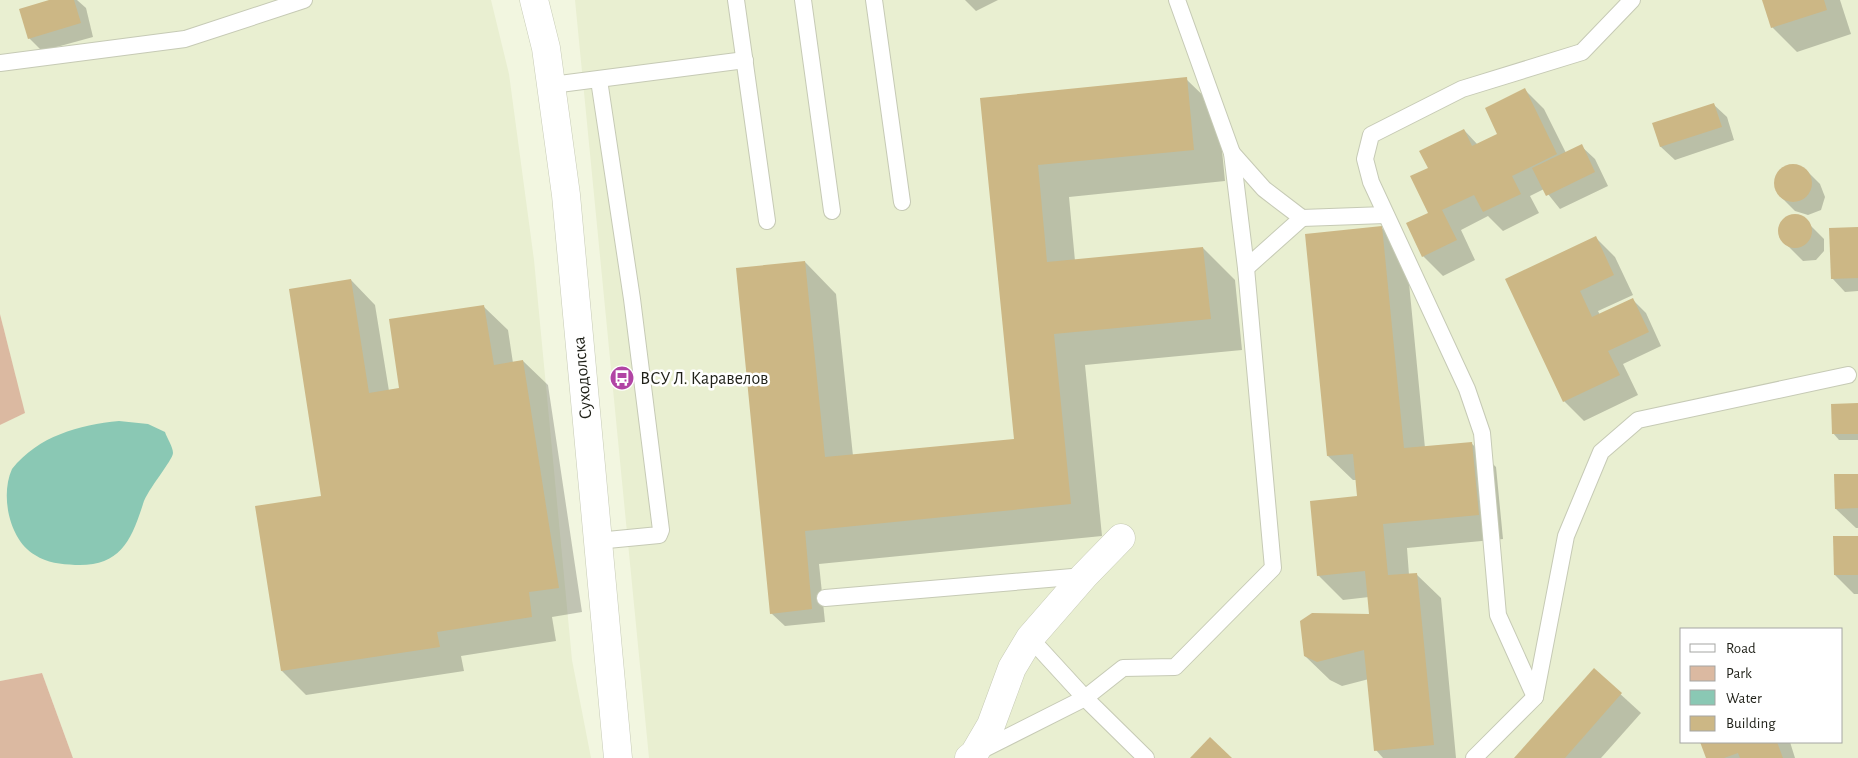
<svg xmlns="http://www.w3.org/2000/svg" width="1858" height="758" font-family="'Alegreya Sans',sans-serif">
	<rect width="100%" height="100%" fill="#f2f6e0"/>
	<g fill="#e9efd1" fill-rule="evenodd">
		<path d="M0,0H491L509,74L534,260L572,660L591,758H73L42,673L0,681V425L24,413L0,314Z"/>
		<path d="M575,0H1858V758H649ZM1682,629H1842V742H1682Z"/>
	</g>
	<g fill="#dbb9a1">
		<path d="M0,314L25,413L0,425Z"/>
		<path d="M42,673L73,758H0V681Z"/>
	</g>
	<path fill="#8ac8b4" d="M119,421L148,424L165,432C167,438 173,447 173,453C173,460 147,490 143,504C131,542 119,567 75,565C61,564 47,563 35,555C9,540 0,495 12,469C38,436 79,425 119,421Z"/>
	<g fill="#0003">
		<path d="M54,0H77L86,8L93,37L42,51L29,38Z"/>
		<path d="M965,0H998L976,11Z"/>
		<path d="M1763,0H1840L1851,34L1797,52L1772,27Z"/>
		<path d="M1186,79L1218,110L1225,181L1069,197L1075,261L1203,248L1235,280L1242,350L1085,365L1102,536L819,564L825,622L785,626L771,613L805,262L836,294L853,456L1015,440L981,99Z"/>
		<path d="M1525,90L1544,109L1566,153L1581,146L1595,159L1608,186L1560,209L1544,189L1530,196L1539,213L1503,231L1488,216L1461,230L1475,260L1443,276L1423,256L1429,213L1430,168L1464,130L1478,145L1499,134Z"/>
		<path d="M1713,104L1727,117L1734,140L1675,160L1661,147L1654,124Z"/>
		<path d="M1793,165L1806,170L1820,184L1825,197L1821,210L1808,215L1795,211L1781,197L1775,184L1780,171Z"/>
		<path d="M1801,216L1824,239V251L1816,260L1803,261L1780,238V226L1788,217Z"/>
		<path d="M1381,227L1406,252L1425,448L1471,443L1496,467L1503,539L1407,548L1409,575L1416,574L1441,598L1456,758H1383L1376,750L1369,679L1342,686L1330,680L1305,656L1370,615L1369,597L1343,600L1318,575L1359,497L1357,480H1353L1328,456Z"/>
		<path d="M1858,228V291L1845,292L1832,278Z"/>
		<path d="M1596,238L1615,257L1633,295L1598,311L1600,315L1632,299L1646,313L1661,346L1623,364L1638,395L1584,421L1564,401L1507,280Z"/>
		<path d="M351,280L375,305L389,391L401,389L483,306L508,330L513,363L523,361L548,385L582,612L552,617L556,641L461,656L464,671L306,695L282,671L322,497Z"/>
		<path d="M1858,404V440H1839L1833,433Z"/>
		<path d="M1858,475V528H1856L1836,509Z"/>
		<path d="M1858,537V594H1854L1835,575Z"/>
		<path d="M1594,670L1641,713L1601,758H1516Z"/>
		<path d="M1702,742H1790L1795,758H1707Z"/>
	</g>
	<g fill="#ccb785">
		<path d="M49,0H74L81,23L28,39L19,9Z"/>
		<path d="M1762,0H1824L1827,10L1771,28Z"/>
		<path d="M1187,77L1194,150L1038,165L1047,262L1203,247L1211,319L1054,334L1071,504L805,531L812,609L770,614L736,268L805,261L825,457L1014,439L980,98Z"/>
		<path d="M1525,88L1557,154L1512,176L1521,194L1483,212L1474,195L1442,210L1457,240L1422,257L1406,223L1428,213L1410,176L1428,168L1419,151L1464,129L1472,146L1497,134L1485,108Z"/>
		<path d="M1714,103L1722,127L1660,147L1652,123Z"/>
		<path d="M1582,144L1595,172L1546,196L1532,168Z"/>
		<circle cx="1793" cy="183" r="19"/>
		<circle cx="1795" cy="231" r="17"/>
		<path d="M1382,226L1404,448L1472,442L1479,515L1383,524L1388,575L1417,573L1434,745L1374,751L1364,650L1317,662L1304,656L1300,621L1312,613L1369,614L1365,571L1317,576L1310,501L1357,496L1353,454L1327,456L1305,234Z"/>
		<path d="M1858,227V278L1831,279L1829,228Z"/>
		<path d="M1596,236L1614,275L1580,291L1592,317L1633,298L1649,332L1608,351L1620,375L1563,402L1505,279Z"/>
		<path d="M351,279L369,393L399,388L389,319L484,305L494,365L523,360L559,588L529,592L532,617L437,632L440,647L281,671L255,506L321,496L289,289Z"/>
		<path d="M1858,403V434H1832L1831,404Z"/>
		<path d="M1834,474H1858V508L1835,509Z"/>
		<path d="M1833,536H1858V575H1834Z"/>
		<path d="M1594,668L1622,693L1565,758H1514Z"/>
		<path d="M1210,737L1232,758H1190Z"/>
		<path d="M1700,742H1777L1783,758H1740L1738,753L1724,758H1706Z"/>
	</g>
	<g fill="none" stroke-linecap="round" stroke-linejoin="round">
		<defs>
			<g id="service">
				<path d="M736,0L767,221"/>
				<path d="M803,0L832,211"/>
				<path d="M874,0L902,202"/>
				<path d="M0,63L185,39L304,0"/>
				<path d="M552,85L745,60"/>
				<path d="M1232,153L1264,189L1302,218L1385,215"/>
				<path d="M1246,268L1302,218"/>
				<path d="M597,541L659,535L661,530L632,299L599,80"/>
				<path d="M825,598L1084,576"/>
				<path d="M1030,638L1085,698L1146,758"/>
				<path d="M1535,697L1498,615L1482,433L1467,389L1371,182L1365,159L1371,135L1462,89L1582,52L1632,0"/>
				<path d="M978,752L1085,698L1123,668L1175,667L1273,568L1246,268L1232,153L1177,0"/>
				<path d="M1474,758L1535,697L1566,536L1601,452L1638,420L1848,375"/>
			</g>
			<path id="minor" d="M969,758L974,754L991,725L1012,668L1030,638L1084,576L1121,538"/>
			<path id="tertiary" d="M534,0L546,48L566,195L618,758"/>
		</defs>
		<use href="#service" stroke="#c6cab5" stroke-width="18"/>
		<use href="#minor" stroke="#c6cab5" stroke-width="29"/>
		<use href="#tertiary" stroke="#c6cab5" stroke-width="29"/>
		<use href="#service" stroke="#fff" stroke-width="16"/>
		<use href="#minor" stroke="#fff" stroke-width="28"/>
		<use href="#tertiary" stroke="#fff" stroke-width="28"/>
	</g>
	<defs>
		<symbol id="bus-disc" viewBox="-11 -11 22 22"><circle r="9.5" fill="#b144a4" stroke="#fff"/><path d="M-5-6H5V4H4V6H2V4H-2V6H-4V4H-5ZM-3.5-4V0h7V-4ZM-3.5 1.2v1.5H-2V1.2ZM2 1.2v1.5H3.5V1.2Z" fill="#fff"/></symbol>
	</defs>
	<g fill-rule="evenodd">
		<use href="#bus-disc" x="608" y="364" width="28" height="28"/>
	</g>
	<g text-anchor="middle" stroke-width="5" stroke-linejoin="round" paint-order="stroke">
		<g font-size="18" fill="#1f2018" stroke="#fff">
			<text transform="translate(582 378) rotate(-95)" y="6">Суходолска</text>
		</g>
		<g font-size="18" fill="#1f2018" stroke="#fff" text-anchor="start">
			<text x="640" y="384">ВСУ Л. Каравелов</text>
		</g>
	</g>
	<rect x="1680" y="628" width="162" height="115" fill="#ffffff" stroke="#a5a6a3"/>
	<rect x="1690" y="644" width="25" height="8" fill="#ffffff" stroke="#a5a6a3"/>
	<text x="1726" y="653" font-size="15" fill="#1f2018">Road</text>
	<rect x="1690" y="666" width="25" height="15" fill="#dbb9a1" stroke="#a5a6a3"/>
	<text x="1726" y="678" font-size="15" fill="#1f2018">Park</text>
	<rect x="1690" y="690" width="25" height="15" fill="#8ac8b4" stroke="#a5a6a3"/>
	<text x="1726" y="703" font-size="15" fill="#1f2018">Water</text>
	<rect x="1690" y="716" width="25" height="15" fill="#ccb785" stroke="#a5a6a3"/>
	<text x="1726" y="728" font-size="15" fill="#1f2018">Building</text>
</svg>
